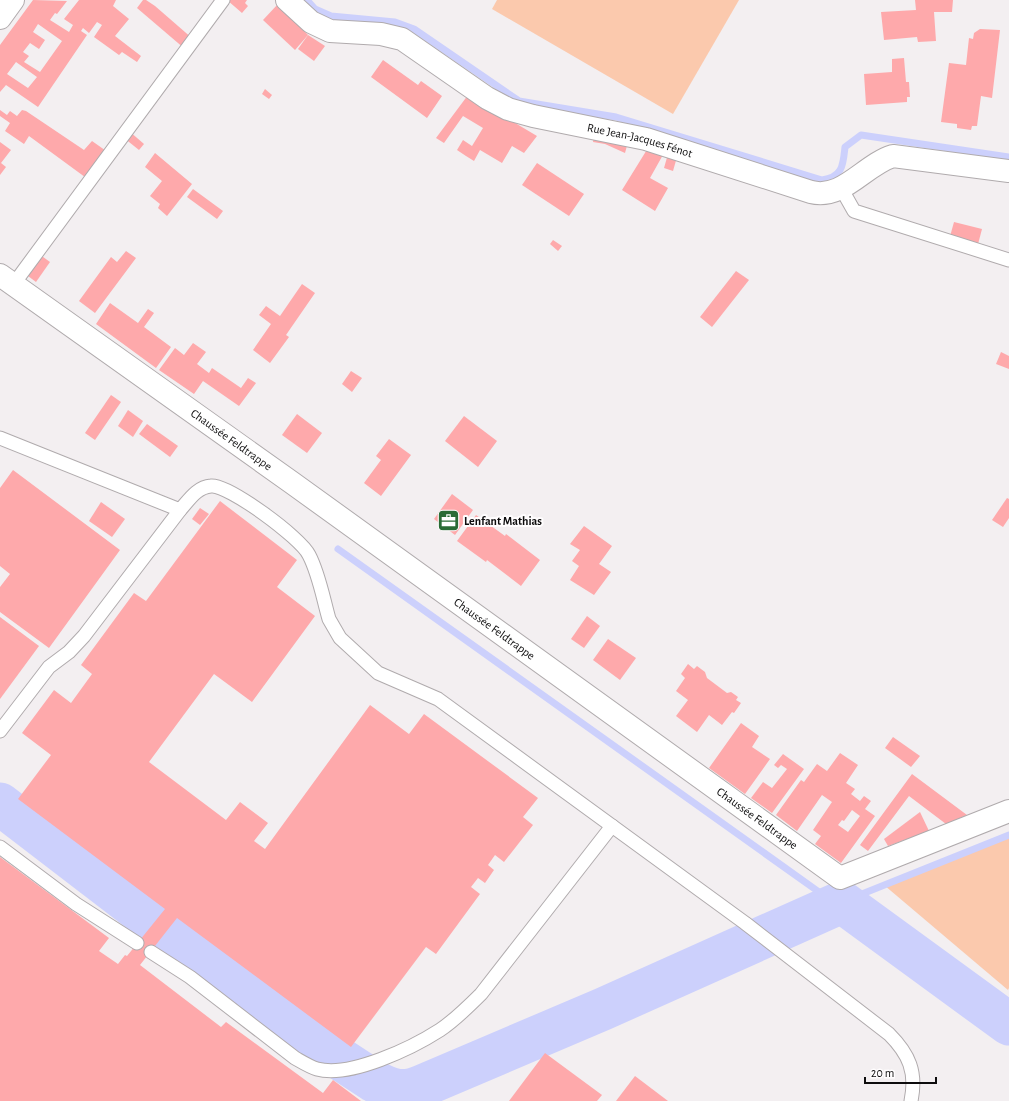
<svg xmlns="http://www.w3.org/2000/svg" width="1009" height="1101" font-family="'Alegreya Sans',sans-serif">
	<rect width="100%" height="100%" fill="#f3eff1"/>
	<g fill="#fbc9ad">
		<path d="M497,0H739L673,114L492,9Z"/>
		<path d="M1009,835V988L1008,990L884,885Z"/>
	</g>
	<g fill="none" stroke-linecap="round" stroke-linejoin="round">
		<g stroke="#ccd0fc" stroke-width="7">
			<path d="M307,0L315,9L331,16L395,22L414,29L519,101L616,117L822,180C843,177 843,165 845,147L861,135L1009,157"/>
			<path d="M338,549L819,892L842,902L1009,835"/>
		</g>
		<path stroke="#ccd0fc" stroke-width="43" d="M0,804L287,1024L374,1081C392,1091 403,1094 422,1086L603,1009L842,902L1009,1024"/>
	</g>
	<g fill="#fea9ab" fill-rule="evenodd">
		<path d="M33,0L67,1L57,14L55,13L50,20L69,32L73,25L64,19L79,0H116L113,6L129,19L115,36L141,56L137,62L122,52L119,55L94,37L102,25L97,22L89,33L83,28L81,31L87,35L38,107L6,85L0,92V45ZM38,24L62,41L40,72L24,62L29,56L23,52L30,43L39,49L45,40L33,32ZM16,62L37,77L28,88L7,74Z"/>
		<path d="M143,0H146L155,6L193,39L185,49L137,8Z"/>
		<path d="M227,0H247L245,3L248,6L242,13Z"/>
		<path d="M915,0H953L952,12H934L936,41L918,42L917,37L884,40L881,12L916,10Z"/>
		<path d="M278,4L308,35L295,50L263,20Z"/>
		<path d="M980,29L1000,30L992,98L981,96L977,126H972L971,130L957,128V124L941,122L949,63L966,65L969,38L973,39L974,33Z"/>
		<path d="M308,35L325,46L314,61L298,49Z"/>
		<path d="M904,58L906,82H909L910,97H907V102L866,105L864,74L892,72V59Z"/>
		<path d="M383,60L418,85L421,81L442,96L427,118L371,77Z"/>
		<path d="M265,89L272,95L269,99L262,94Z"/>
		<path d="M468,95L537,136L524,153L512,146L502,163L480,150L474,161L466,156L457,150L463,140L472,146L483,128L463,116L444,143L436,138Z"/>
		<path d="M0,110L7,115L10,111L17,116L22,110L26,111L84,150L92,141L109,153L89,180L29,136L24,144L5,131L10,123L0,116Z"/>
		<path d="M129,131L144,144L139,150L124,138Z"/>
		<path d="M594,135L628,142L625,153L605,144L593,142Z"/>
		<path d="M0,142L11,150L1,163L6,167L0,175Z"/>
		<path d="M648,148L664,153L650,178L668,188L655,211L622,190Z"/>
		<path d="M155,153L192,184L167,216L158,208L160,204L150,196L162,181L145,167Z"/>
		<path d="M668,154L677,157L673,171L664,168Z"/>
		<path d="M537,163L584,194L569,216L522,185Z"/>
		<path d="M193,189L223,211L217,219L187,197Z"/>
		<path d="M954,222L982,229L977,248L949,240Z"/>
		<path d="M553,240L562,246L558,251L550,244Z"/>
		<path d="M126,251L136,258L95,313L79,301L111,257L117,262Z"/>
		<path d="M39,254L50,262L36,282L24,273Z"/>
		<path d="M736,271L749,280L712,327L700,317Z"/>
		<path d="M302,284L315,293L286,335L289,337L270,363L253,350L271,324L259,315L266,306L280,316Z"/>
		<path d="M110,303L138,323L148,309L154,313L144,327L171,347L156,368L96,324Z"/>
		<path d="M193,343L206,352L197,364L209,373L212,368L241,388L248,378L256,383L239,406L203,381L194,394L159,370L175,348L184,355Z"/>
		<path d="M1001,352L1009,356V369L996,364Z"/>
		<path d="M351,371L362,378L352,392L342,384Z"/>
		<path d="M111,395L121,402L95,440L85,433Z"/>
		<path d="M128,410L143,421L133,437L118,426Z"/>
		<path d="M297,414L322,433L307,453L282,435Z"/>
		<path d="M464,416L497,441L478,467L445,441Z"/>
		<path d="M147,424L178,446L170,457L139,434Z"/>
		<path d="M389,439L411,455L381,496L364,483L381,460L376,456Z"/>
		<path d="M13,470L120,550L49,648L0,612V587L10,574L0,566V488Z"/>
		<path d="M452,494L473,510L455,535L434,519Z"/>
		<path d="M1007,498L1009,499V518L1003,527L992,520Z"/>
		<path d="M220,501L297,560L277,587L315,616L252,702L214,674L149,762L226,820L240,802L268,823L254,841L265,849L370,705L409,734L424,714L538,798L523,817L533,825L504,862L495,855L488,865L494,870L485,883L478,878L471,887L480,894L436,954L426,947L351,1047L177,918L140,965L221,1027L226,1022L323,1093L333,1080L361,1101H0V857L109,938L99,951L118,964L125,955L127,956L165,909L18,799L51,755L22,733L54,690L71,703L92,674L81,665L134,593L146,601Z"/>
		<path d="M101,502L125,519L112,537L89,521Z"/>
		<path d="M200,508L209,514L200,525L192,519Z"/>
		<path d="M476,515L505,536L506,534L540,560L521,586L487,560L486,562L457,541Z"/>
		<path d="M584,526L612,546L599,564L611,572L594,595L570,580L579,566L572,561L580,550L570,544Z"/>
		<path d="M587,616L600,626L584,648L571,639Z"/>
		<path d="M0,617L39,646L0,699Z"/>
		<path d="M608,639L636,658L620,680L593,660Z"/>
		<path d="M688,664L694,669L697,666L705,672L707,678L727,693L731,692L738,697L736,700L741,703L734,713L732,712L722,725L709,715L697,732L676,716L688,700L676,691L685,678L681,674Z"/>
		<path d="M741,723L759,736L752,747L770,759L745,794L709,768Z"/>
		<path d="M893,737L920,756L911,767L885,748Z"/>
		<path d="M840,753L858,765L846,783L855,789L851,794L860,801L864,796L871,801L865,809L875,816L841,863L815,844L821,836L813,830L832,802L822,795L797,831L776,815L801,780L804,782L817,764L827,771ZM852,810L860,816L848,832L838,825L842,820L844,821Z"/>
		<path d="M783,754L804,769L772,813L751,798L763,782L772,788L787,769L781,765L778,768L774,765Z"/>
		<path d="M912,774L967,815L946,824L909,796L868,851L860,845Z"/>
		<path d="M920,812L929,831L888,846L884,839Z"/>
		<path d="M545,1053L602,1095L597,1101H509Z"/>
		<path d="M635,1076L668,1101H616Z"/>
	</g>
	<g fill="none" stroke-linecap="round" stroke-linejoin="round">
		<defs>
			<g id="service">
				<path d="M841,188L854,211L1009,260"/>
				<path d="M13,285L223,0"/>
				<path d="M0,438L180,510C189,500 197,487 211,486C228,484 301,538 309,555C319,574 323,598 329,619L340,638L378,673L438,699L745,923L889,1034C909,1054 917,1072 911,1101"/>
				<path d="M0,731L49,667L69,652L84,636L180,510"/>
				<path d="M0,847L76,904L137,943"/>
				<path d="M151,952L190,977L295,1058C302,1062 310,1067 317,1069C350,1078 412,1048 440,1030C455,1020 468,1007 481,994L612,826"/>
			</g>
			<g id="minor">
				<path id="s1" d="M287,0L311,22L330,31L381,34L402,39L487,98L508,109L533,116L646,139L811,192C843,200 864,165 893,156L1009,171"/>
				<path id="s2" d="M0,275L291,482L840,878L1009,811"/>
			</g>
			<path id="tertiary" d="M0,18L13,0"/>
		</defs>
		<use href="#service" stroke="#b0abad" stroke-width="15"/>
		<use href="#minor" stroke="#b0abad" stroke-width="24"/>
		<use href="#tertiary" stroke="#b0abad" stroke-width="24"/>
		<use href="#service" stroke="#fff" stroke-width="13"/>
		<use href="#minor" stroke="#fff" stroke-width="22"/>
		<use href="#tertiary" stroke="#fff" stroke-width="22"/>
	</g>
	<defs>
		<symbol id="office-square" viewBox="-11 -11 22 22"><rect x="-9" y="-9" width="18" height="18" rx="4" fill="#2a6b35" stroke="#fffdfe"/><path d="M-6-3h4V-5.5h4V-3h4V5H-6ZM-1-4.5V-3h2v-1.5ZM-6 0V1H6V0Z" fill="#fff"/></symbol>
	</defs>
	<g fill-rule="evenodd">
		<use href="#office-square" x="436" y="508" width="25" height="25"/>
	</g>
	<g text-anchor="middle" stroke-width="4" stroke-linejoin="round" paint-order="stroke">
		<g font-size="12" fill="#0d0c0d" stroke="#fffdfe">
			<text dy="4" stroke="none"><textPath href="#s1" startOffset="389">Rue Jean-Jacques Fénot</textPath></text>
			<text dy="4" stroke="none"><textPath href="#s2" startOffset="284">Chaussée Feldtrappe</textPath></text>
			<text dy="4" stroke="none"><textPath href="#s2" startOffset="608">Chaussée Feldtrappe</textPath></text>
			<text dy="4" stroke="none"><textPath href="#s2" startOffset="932">Chaussée Feldtrappe</textPath></text>
		</g>
		<g font-size="12" font-weight="bold" fill="#0d0c0d" stroke="#fffdfe" text-anchor="start">
			<text x="464" y="525">Lenfant Mathias</text>
		</g>
	</g>
	<path d="M865 1077v6h71v-6" fill="none" stroke="#0d0c0d" stroke-width="2"/>
	<text x="871" y="1077" font-size="12" fill="#0d0c0d" stroke="#fffdfe" stroke-width="3" paint-order="stroke">20 m</text>
</svg>
